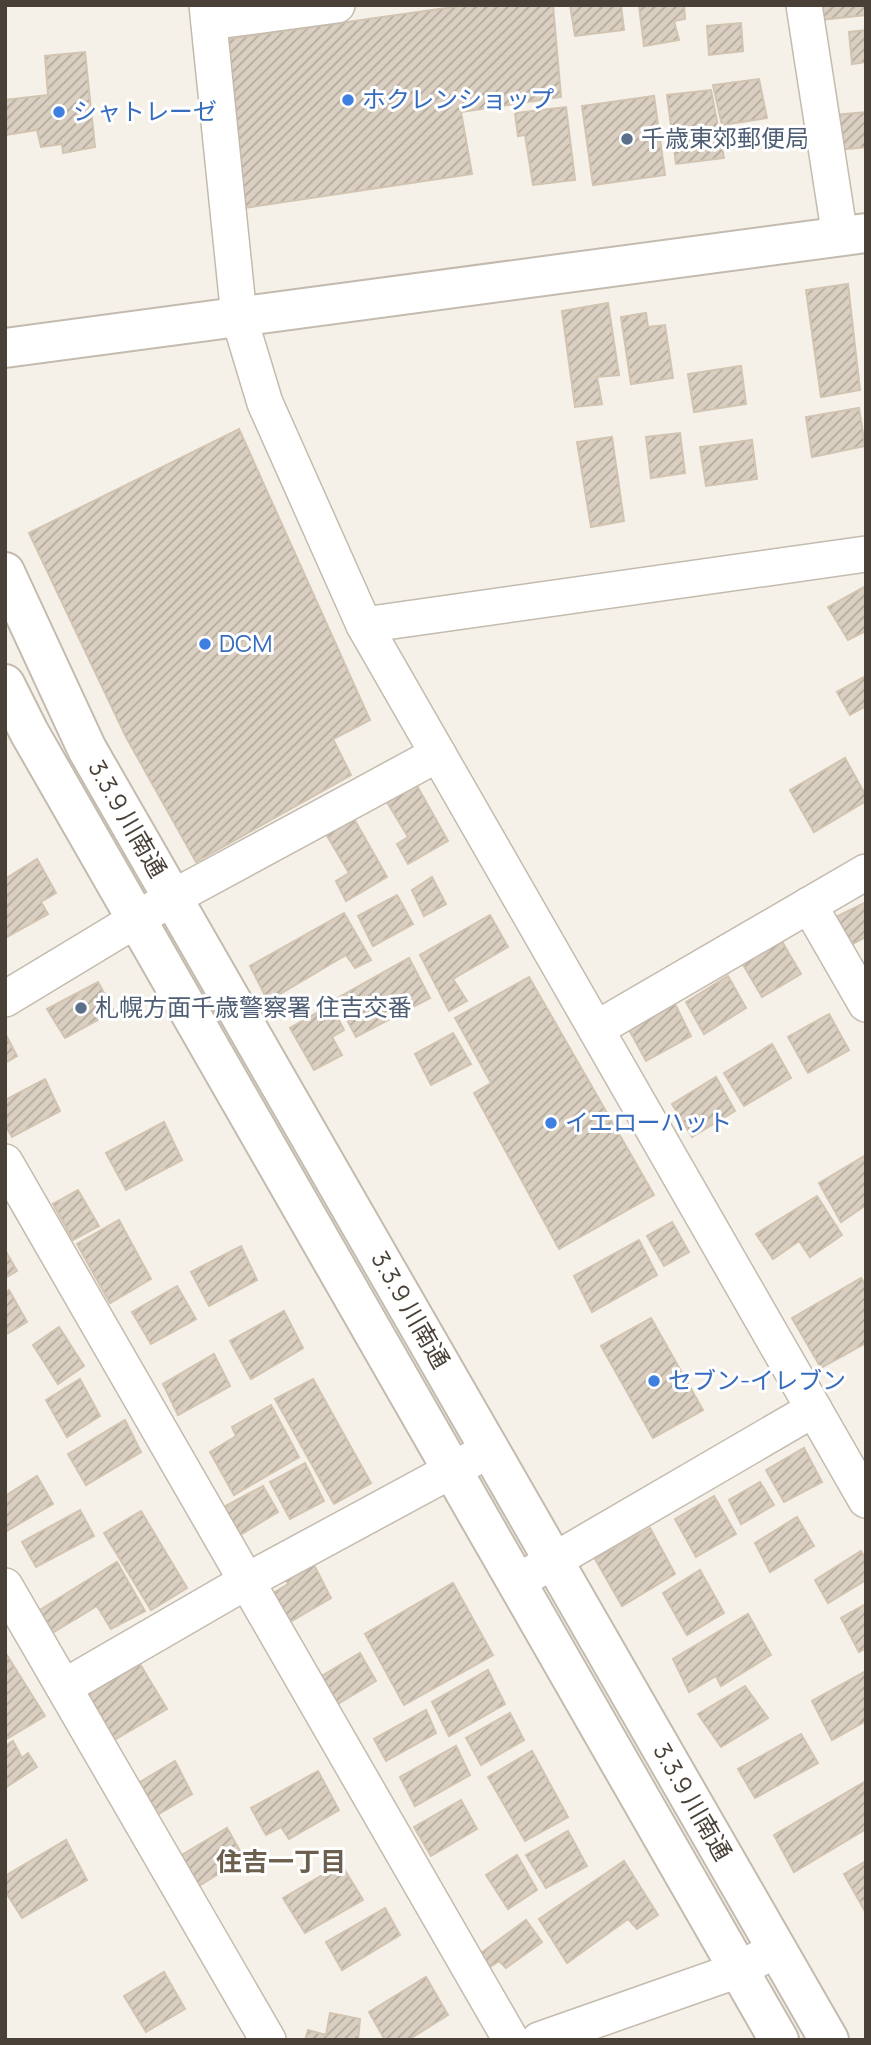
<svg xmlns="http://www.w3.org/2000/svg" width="871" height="2045" font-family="Manrope,'Noto Sans JP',sans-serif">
	<defs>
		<pattern id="building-hatch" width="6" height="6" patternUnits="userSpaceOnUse" patternTransform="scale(1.75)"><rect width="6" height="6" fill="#dacfc1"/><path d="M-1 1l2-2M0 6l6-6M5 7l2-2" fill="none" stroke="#b3aa9e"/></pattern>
	</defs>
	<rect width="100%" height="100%" fill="#f5f1e9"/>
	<g fill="url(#building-hatch)" stroke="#d2c4b1" stroke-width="2">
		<path d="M467,5H553L561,97L461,112L472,174L244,208L221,40Z"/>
		<path d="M570,5H621L624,30L575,36Z"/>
		<path d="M684,5L685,19L674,21L679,40L644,46L639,6Z"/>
		<path d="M819,5H866V15L821,20Z"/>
		<path d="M741,23L743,51L709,55L707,26Z"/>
		<path d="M866,30V62L852,64L849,32Z"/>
		<path d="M85,52L95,147L63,153L62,144L41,147L37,130L5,135V100L48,95L45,56Z"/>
		<path d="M759,79L767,118L722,125L713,85Z"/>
		<path d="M711,90L724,158L676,164L667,95Z"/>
		<path d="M654,96L665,175L593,185L582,106Z"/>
		<path d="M566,107L575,180L533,185L525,135L518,136L515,113Z"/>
		<path d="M866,112V147L838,150L834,115Z"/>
		<path d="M848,284L860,390L821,397L806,290Z"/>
		<path d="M608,303L619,375L597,377L602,404L575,407L562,311Z"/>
		<path d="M646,313L648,327L665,325L673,378L631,384L621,317Z"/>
		<path d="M741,366L746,404L694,412L688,374Z"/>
		<path d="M859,408L865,446L812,457L806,417Z"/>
		<path d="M239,429L370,720L333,739L351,775L196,862L126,737L29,533Z"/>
		<path d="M680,433L685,473L651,478L646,437Z"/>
		<path d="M612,437L624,521L591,527L577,442Z"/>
		<path d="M752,440L757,479L706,486L700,447Z"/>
		<path d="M866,586V631L848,640L828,607Z"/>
		<path d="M866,676V706L850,715L837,692Z"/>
		<path d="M845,758L866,796V801L814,832L790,790Z"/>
		<path d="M416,784L448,841L408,864L397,844L408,837L387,802Z"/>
		<path d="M353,817L387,877L346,901L336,881L349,873L326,834Z"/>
		<path d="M37,859L56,893L41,902L48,914L5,938V879Z"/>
		<path d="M432,877L446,904L424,916L412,890Z"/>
		<path d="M397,895L413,924L373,946L358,916Z"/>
		<path d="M866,902V937L847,947L832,919Z"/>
		<path d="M344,913L371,960L355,968L346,955L268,1001L250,966Z"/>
		<path d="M490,915L508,947L453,979L467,1001L449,1011L420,955Z"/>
		<path d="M780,938L801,974L762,997L741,961Z"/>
		<path d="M409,958L430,998L356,1037L336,999Z"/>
		<path d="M728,976L746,1008L704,1034L686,1002Z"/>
		<path d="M529,977L654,1195L559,1249L474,1093L491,1083L455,1018Z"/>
		<path d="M98,982L114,1011L65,1038L47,1009Z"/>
		<path d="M673,1000L691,1036L646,1061L627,1026Z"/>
		<path d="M331,1005L344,1030L332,1037L342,1055L314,1070L290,1028Z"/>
		<path d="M829,1014L849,1050L808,1073L788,1037Z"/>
		<path d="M5,1033L17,1056L5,1063Z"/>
		<path d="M453,1033L471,1064L431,1085L415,1054Z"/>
		<path d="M772,1044L791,1078L744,1106L724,1073Z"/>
		<path d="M716,1077L735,1111L692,1137L672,1104Z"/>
		<path d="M45,1079L60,1111L12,1137L5,1125V1100Z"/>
		<path d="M164,1122L182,1160L126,1190L106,1153Z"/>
		<path d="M866,1155V1205L841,1222L819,1183Z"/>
		<path d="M78,1190L99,1226L73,1240L53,1204Z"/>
		<path d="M817,1196L842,1235L810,1257L799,1241L773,1259L756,1234Z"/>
		<path d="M119,1220L151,1279L110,1303L77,1244Z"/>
		<path d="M672,1222L689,1252L664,1266L647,1236Z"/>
		<path d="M639,1240L657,1275L592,1312L574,1276Z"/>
		<path d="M241,1246L257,1280L209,1306L191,1272Z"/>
		<path d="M5,1250L17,1271L5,1278Z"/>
		<path d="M861,1278L866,1286V1343L821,1368L792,1318Z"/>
		<path d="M177,1286L196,1319L151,1344L132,1312Z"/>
		<path d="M9,1290L27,1322L5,1335V1293Z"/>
		<path d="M284,1311L303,1348L251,1379L230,1341Z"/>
		<path d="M651,1318L703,1410L653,1438L601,1346Z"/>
		<path d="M59,1327L84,1366L58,1384L33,1345Z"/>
		<path d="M214,1354L230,1386L178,1415L163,1384Z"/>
		<path d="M80,1379L100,1416L67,1437L46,1400Z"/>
		<path d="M313,1379L371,1483L334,1504L275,1399Z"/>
		<path d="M271,1405L299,1457L234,1495L210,1452L236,1436L232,1427Z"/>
		<path d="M125,1420L141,1452L86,1485L68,1454Z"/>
		<path d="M804,1448L822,1482L784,1502L766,1470Z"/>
		<path d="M305,1463L324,1501L290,1519L270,1482Z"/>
		<path d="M37,1476L53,1504L5,1532V1496Z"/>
		<path d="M760,1482L774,1505L741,1524L729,1500Z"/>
		<path d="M263,1486L278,1512L235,1538L220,1509Z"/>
		<path d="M714,1496L736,1534L696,1557L675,1519Z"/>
		<path d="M80,1510L94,1536L36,1567L22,1542Z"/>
		<path d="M141,1511L187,1588L151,1610L104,1533Z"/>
		<path d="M797,1517L814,1546L770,1572L755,1543Z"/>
		<path d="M650,1528L675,1574L622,1606L595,1559Z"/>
		<path d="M861,1551L866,1560V1580L828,1603L815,1580Z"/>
		<path d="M117,1562L145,1611L111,1629L97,1606L49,1635L35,1613Z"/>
		<path d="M313,1563L331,1598L281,1627L265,1598L288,1584L285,1579Z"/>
		<path d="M700,1570L724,1613L687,1635L663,1593Z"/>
		<path d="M453,1583L493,1655L404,1705L365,1634Z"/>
		<path d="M866,1604V1648L859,1652L841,1618Z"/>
		<path d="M748,1614L771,1655L721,1686L716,1676L689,1692L673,1659Z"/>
		<path d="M5,1652L45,1716L5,1740Z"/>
		<path d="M360,1653L376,1681L338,1704L320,1677Z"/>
		<path d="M140,1664L167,1709L111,1742L85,1697Z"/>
		<path d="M488,1670L505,1704L449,1736L432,1702Z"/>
		<path d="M866,1671V1721L832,1740L812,1701Z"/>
		<path d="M745,1686L768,1718L721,1747L698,1714Z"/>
		<path d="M426,1710L436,1733L386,1761L374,1739Z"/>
		<path d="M510,1713L524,1740L481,1765L466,1738Z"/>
		<path d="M801,1734L818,1763L755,1798L738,1769Z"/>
		<path d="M13,1741L22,1758L28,1753L37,1767L5,1788V1746Z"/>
		<path d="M456,1746L470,1775L415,1806L400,1777Z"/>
		<path d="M532,1751L568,1817L525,1841L488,1777Z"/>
		<path d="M175,1761L192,1794L152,1818L135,1785Z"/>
		<path d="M318,1771L339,1810L289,1839L281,1827L266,1835L251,1808Z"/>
		<path d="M866,1781V1829L794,1872L774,1835Z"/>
		<path d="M461,1800L477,1829L431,1856L414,1827Z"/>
		<path d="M227,1828L244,1858L197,1887L180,1856Z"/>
		<path d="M568,1831L587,1866L546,1888L526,1855Z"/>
		<path d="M66,1840L87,1880L22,1918L5,1891V1876Z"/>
		<path d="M517,1855L537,1890L508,1909L486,1875Z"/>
		<path d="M624,1861L658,1915L637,1929L628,1919L567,1963L539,1919Z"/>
		<path d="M866,1861V1913L844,1874Z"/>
		<path d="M341,1864L363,1900L305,1933L283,1898Z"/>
		<path d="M385,1908L400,1935L342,1970L326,1942Z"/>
		<path d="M526,1920L542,1942L506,1968L499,1961L490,1967L481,1953Z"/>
		<path d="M164,1972L185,2009L146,2032L124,1996Z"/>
		<path d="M426,1977L448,2015L408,2040H385L369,2012Z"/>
		<path d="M330,2013L360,2019L358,2040H305L308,2030L326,2035Z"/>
	</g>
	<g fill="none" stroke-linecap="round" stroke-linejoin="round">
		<defs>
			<g id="minor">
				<path d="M207,5L239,317L265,403L364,625L866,1500"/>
				<path d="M804,5L840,237"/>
				<path d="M209,22L337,5"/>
				<path d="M364,625L866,554"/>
				<path d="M809,905L866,1004"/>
				<path d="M5,999L172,898L438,754"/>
				<path d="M596,1029L866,872"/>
				<path d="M5,1162L511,2040"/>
				<path d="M517,1582L814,1409"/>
				<path d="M5,1586L268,2040"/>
				<path d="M64,1687L247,1581L491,1449"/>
				<path d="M539,2040L738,1970L777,1949"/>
			</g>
			<g id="tertiary">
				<path d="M5,348L866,233"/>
				<path d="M5,572L87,749L829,2040"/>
				<path d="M5,684L29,732L779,2040"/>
			</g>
		</defs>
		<use href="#minor" stroke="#c4bbae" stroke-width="38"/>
		<use href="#tertiary" stroke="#c4bbae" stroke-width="42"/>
		<use href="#minor" stroke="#fff" stroke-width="35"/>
		<use href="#tertiary" stroke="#fff" stroke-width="38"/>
	</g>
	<g fill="#3f7fe0" stroke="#fff" stroke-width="2.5">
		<circle cx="348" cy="100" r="7"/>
		<circle cx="59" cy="112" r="7"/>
		<circle cx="205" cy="644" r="7"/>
		<circle cx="551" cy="1123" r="7"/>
		<circle cx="654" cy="1381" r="7"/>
	</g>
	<g fill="#5c6f8a" stroke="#fff" stroke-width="2.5">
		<circle cx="627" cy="139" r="7"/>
		<circle cx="81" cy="1008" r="7"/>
	</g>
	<g text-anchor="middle" stroke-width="6" stroke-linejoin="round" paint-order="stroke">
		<g font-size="24" fill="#366cbe" stroke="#fff" text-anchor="start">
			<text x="362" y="108">ホクレンショップ</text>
			<text x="73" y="120">シャトレーゼ</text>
			<text x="219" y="652">DCM</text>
			<text x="565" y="1131">イエローハット</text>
			<text x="668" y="1389">セブン-イレブン</text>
		</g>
		<g font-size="24" fill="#4e5e75" stroke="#fff" text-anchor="start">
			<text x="641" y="147">千歳東郊郵便局</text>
			<text x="95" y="1016">札幌方面千歳警察署 住吉交番</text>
		</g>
		<g font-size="24" fill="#494137" stroke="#fff">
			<text transform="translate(127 819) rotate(60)" y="8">3.3.9 川南通</text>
			<text transform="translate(410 1310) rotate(60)" y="8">3.3.9 川南通</text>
			<text transform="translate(692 1802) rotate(60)" y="8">3.3.9 川南通</text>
		</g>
		<g font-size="26" font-weight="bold" fill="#6c5f4e" stroke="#fff">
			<text x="281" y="1871">住吉一丁目</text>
		</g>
	</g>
	<rect width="871" height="2045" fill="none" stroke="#494137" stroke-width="14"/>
</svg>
